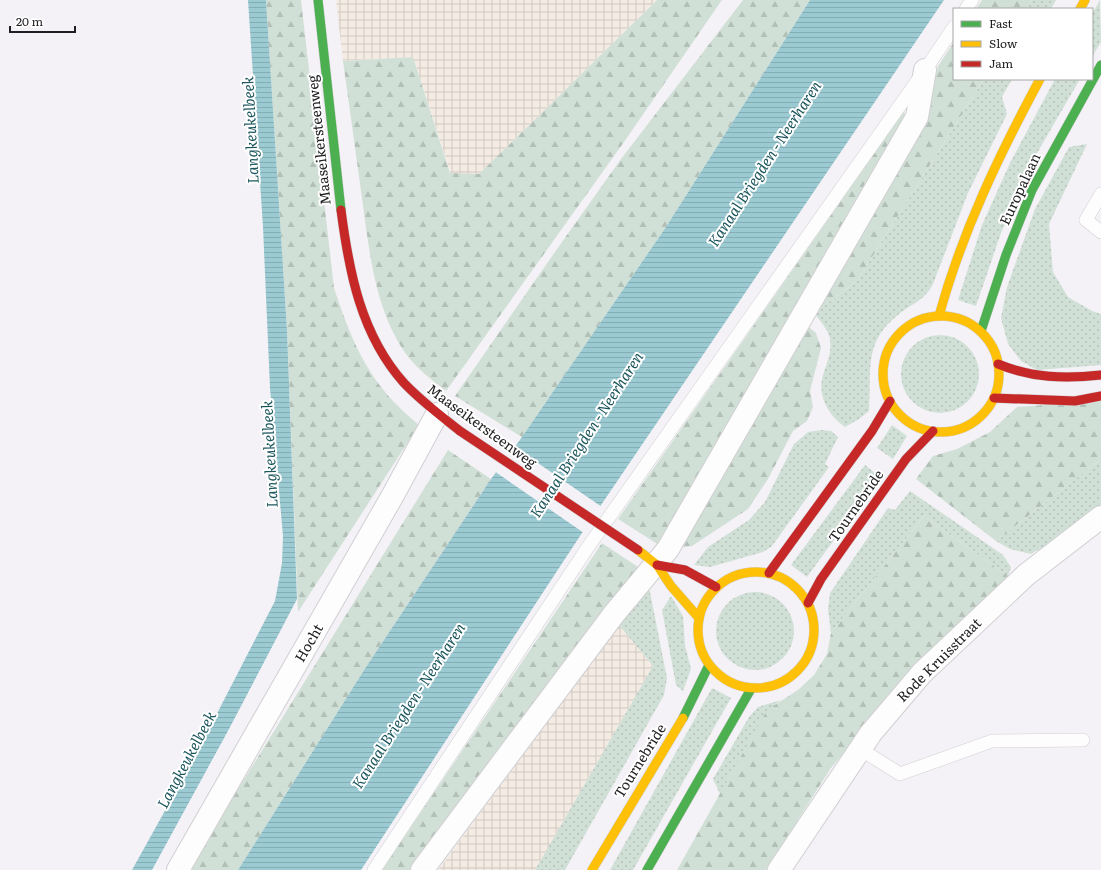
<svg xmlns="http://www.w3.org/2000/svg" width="1101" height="870" font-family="Literata,serif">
	<defs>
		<pattern id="industrial-grid" width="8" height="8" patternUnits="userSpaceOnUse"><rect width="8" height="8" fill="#f4ebe3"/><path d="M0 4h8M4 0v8" fill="none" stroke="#d1c9c2"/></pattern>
		<pattern id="grass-dots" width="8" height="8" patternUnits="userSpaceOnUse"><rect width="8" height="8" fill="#d1e0d6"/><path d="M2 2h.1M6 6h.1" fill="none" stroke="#b3c0b7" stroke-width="1.8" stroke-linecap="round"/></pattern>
		<pattern id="forest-firs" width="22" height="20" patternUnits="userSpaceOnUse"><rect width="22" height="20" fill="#d1e0d6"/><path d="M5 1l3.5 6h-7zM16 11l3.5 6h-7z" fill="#b3c0b7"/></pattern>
		<pattern id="water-rules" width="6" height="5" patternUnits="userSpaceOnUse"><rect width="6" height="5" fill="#9bcad2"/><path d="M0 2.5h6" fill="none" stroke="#85adb4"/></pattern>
	</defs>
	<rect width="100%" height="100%" fill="#f4f2f6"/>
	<g fill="url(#industrial-grid)">
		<path d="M336,0H657L479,174H451L413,57L343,61Z"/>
		<path d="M619,625L653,666L535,870H438Z"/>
	</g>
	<g fill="url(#grass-dots)">
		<path d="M1032,0H1056L1051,9H1027Z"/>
		<path d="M1100,0L1101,42L1092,57V14Z"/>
		<path d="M984,79H1012L1002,97L1007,114L968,193L933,284C924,301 913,303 899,314C862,343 872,371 869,411L859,419L845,427C828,415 817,396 823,375C827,362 832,353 830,339C828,329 820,321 814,313L857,281Z"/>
		<path d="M1055,79H1080L1033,160L1001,233L976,306L958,300L982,225L1010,163Z"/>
		<path d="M1087,144L1049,224L1053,272L1068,297L1092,311L1101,314V365L1037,370L1021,361L1008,344L1001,318L1007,287L1035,209L1069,147Z"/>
		<circle cx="940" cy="374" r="39"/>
		<path d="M892,425L907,436L893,459L877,448Z"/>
		<path d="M822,430L831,431L838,437L825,464L829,467L772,546L763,552L710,567L694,565L708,547L749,520L765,502L794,444L808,432Z"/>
		<path d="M1101,459V507L1066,533L1031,554L1010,549L996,541Z"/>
		<path d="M865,465L880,477L807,577L791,565Z"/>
		<path d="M910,491L1003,555L1011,567L1008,576L924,516L831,633L828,609L830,593L888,508L895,510Z"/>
		<path d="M649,587L667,678L664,695L565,870H535L653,666L619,625Z"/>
		<circle cx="755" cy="631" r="39"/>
		<path d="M671,596L683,616L685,645L691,669L683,691L676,685L662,610Z"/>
		<path d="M712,688L731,698L633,870H610Z"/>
		<path d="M781,700L767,711L720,794L713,779L749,717L758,707Z"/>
	</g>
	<g fill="url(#forest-firs)">
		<path d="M266,0H301L334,288C354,348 370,385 419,425L298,612L287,330Z"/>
		<path d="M657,0H722L624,142L446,391C432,380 417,369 406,354C373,307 369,246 361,191C355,148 349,104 343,61L413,57L450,173L479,174Z"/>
		<path d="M743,0H810L666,227L522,437L455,396L557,249L621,159Z"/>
		<path d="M982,0H1032L1027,9H976Z"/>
		<path d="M954,42V79H984L857,281L814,313L926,117L938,66Z"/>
		<path d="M904,111L906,122L659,545L618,519Z"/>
		<path d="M805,324L816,333L821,348L810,391L813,407L807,421L793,431L768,479L748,509L692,546L676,547Z"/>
		<path d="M1101,401V459L996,541L916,479L933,456L957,449L990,432L1017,407Z"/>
		<path d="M448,450L491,479L366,667L238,870H188Z"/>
		<path d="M924,516L1008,576L900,686L831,768L766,870H677L767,710L798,690L814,675L827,654L831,633Z"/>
		<path d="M602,543L641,569L415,870H382Z"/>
	</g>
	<g fill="url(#water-rules)">
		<path d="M248,0H266L287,330L297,599L229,729L152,870H132L191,764L275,601L282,563L283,536L270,388L263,227Z"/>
		<path d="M810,0H944L580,536L361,870H238L366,667L491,479L522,437L666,227Z"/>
	</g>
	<path fill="#f4f2f6" d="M513,446L602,507L584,533L494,471Z"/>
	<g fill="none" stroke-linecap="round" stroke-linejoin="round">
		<defs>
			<g id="lane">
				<path d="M966,9L972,0"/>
				<path d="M1101,194L1086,220L1101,232"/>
				<path d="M860,749L900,774L992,741L1083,740"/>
				<path d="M374,870L588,547L925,70L954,27"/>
			</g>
			<g id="street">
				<path d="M178,870L393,495L437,414"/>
				<path d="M422,870L614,614L668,549L917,117L925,70"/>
				<path d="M779,870L871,733L922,673L1026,575L1101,517"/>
			</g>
			<g id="fast">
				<path d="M318,0L341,210"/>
				<path d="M981,331L1006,255L1032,190L1101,65"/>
				<path d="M683,718L709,665"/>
				<path d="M647,870L751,689"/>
			</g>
			<g id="slow">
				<path d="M1080,9L1085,0"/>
				<path d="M939,316C962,232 999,155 1040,79"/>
				<circle cx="941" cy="374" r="58"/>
				<path d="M638,550L657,565L671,586L699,618"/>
				<circle cx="756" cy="630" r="58"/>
				<path d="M592,870L683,718"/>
			</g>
			<g id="jam">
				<path d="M341,210C349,272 361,335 404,383C421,401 441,416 460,431"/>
				<path d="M998,364C1032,378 1065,379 1101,375"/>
				<path d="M994,398L1075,401L1101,396"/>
				<path d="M657,565L685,570L716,587"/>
				<path d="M769,573L872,431L890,401"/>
				<path d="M808,603L821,579L906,459L933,431"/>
			</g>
		</defs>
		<use href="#lane" stroke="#d0cfd2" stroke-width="14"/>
		<use href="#street" stroke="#d0cfd2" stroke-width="24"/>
		<use href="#fast" stroke="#d0cfd2" stroke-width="10"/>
		<use href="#slow" stroke="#d0cfd2" stroke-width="10"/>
		<use href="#jam" stroke="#d0cfd2" stroke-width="10"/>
		<use href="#lane" stroke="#fdfdfe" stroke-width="13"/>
		<use href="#street" stroke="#fdfdfe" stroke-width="22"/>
		<use href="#fast" stroke="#4caf50" stroke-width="9"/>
		<use href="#slow" stroke="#ffc107" stroke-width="9"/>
		<use href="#jam" stroke="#c62828" stroke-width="9"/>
		<defs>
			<path id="jam-bridge" d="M460,431L638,550"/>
		</defs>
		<use href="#jam-bridge" stroke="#d0cfd2" stroke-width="10" stroke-linecap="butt"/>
		<use href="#jam-bridge" stroke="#c62828" stroke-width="9"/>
	</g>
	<g text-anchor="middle" stroke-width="4" stroke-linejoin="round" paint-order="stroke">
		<g font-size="14" fill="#1f1e20" stroke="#fff">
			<text transform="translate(319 140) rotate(-96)" y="5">Maaseikersteenweg</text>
			<text transform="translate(1020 189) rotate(-65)" y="5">Europalaan</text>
			<text transform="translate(482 426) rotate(36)" y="5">Maaseikersteenweg</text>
			<text transform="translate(856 506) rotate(-55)" y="5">Tournebride</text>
			<text transform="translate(309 643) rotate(-60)" y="5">Hocht</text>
			<text transform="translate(939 660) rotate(-45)" y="5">Rode Kruisstraat</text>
			<text transform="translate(640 761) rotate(-58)" y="5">Tournebride</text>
		</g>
		<g font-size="15" font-style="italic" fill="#1b565d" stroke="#fff">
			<text transform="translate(251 130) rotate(-93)" y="5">Langkeukelbeek</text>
			<text transform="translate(765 164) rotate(-57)" y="5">Kanaal Briegden - Neerharen</text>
			<text transform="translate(587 435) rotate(-57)" y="5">Kanaal Briegden - Neerharen</text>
			<text transform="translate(270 454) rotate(-93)" y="5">Langkeukelbeek</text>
			<text transform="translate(409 706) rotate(-57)" y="5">Kanaal Briegden - Neerharen</text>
			<text transform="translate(187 760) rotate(-62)" y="5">Langkeukelbeek</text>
		</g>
	</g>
	<rect x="953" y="8" width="140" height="72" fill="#ffffff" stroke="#a5a5a6"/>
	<rect x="961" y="21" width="20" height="6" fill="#4caf50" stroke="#a5a5a6"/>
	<text x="989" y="28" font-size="12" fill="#1f1e20">Fast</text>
	<rect x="961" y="41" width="20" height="6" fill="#ffc107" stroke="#a5a5a6"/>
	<text x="989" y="48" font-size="12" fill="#1f1e20">Slow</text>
	<rect x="961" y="61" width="20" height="6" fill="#c62828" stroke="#a5a5a6"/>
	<text x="989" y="68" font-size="12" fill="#1f1e20">Jam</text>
	<path d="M10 26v6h65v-6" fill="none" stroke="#1f1e20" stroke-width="2"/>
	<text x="16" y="26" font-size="12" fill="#1f1e20" stroke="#ffffff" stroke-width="3" paint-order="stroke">20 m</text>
</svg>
